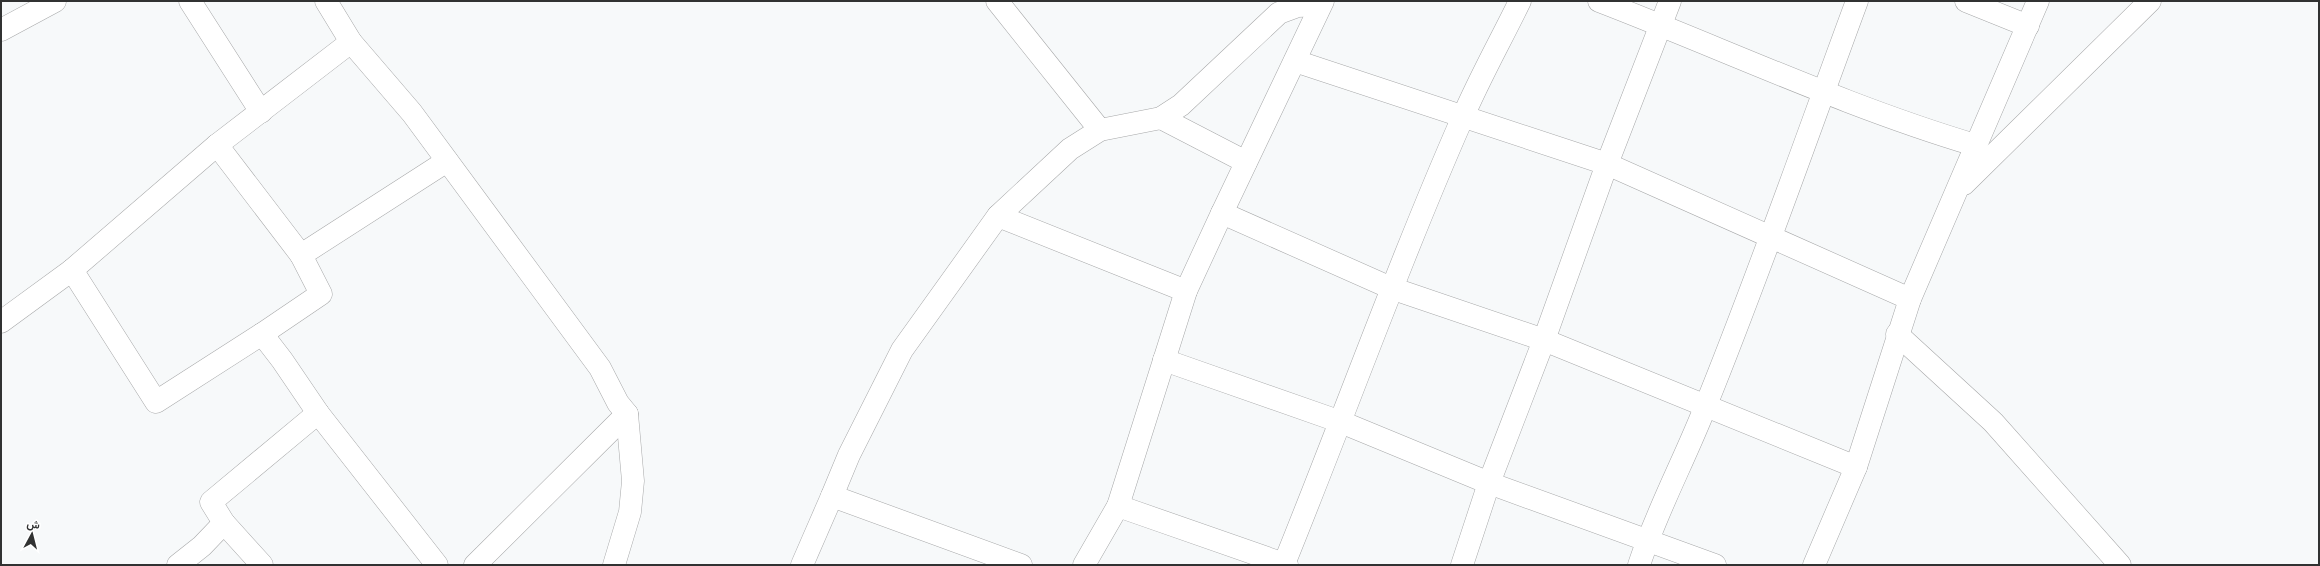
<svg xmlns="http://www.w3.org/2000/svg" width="2320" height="566" font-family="'PT Sans Narrow',Vazirmatn,sans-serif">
	<rect width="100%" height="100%" fill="#f7f9fa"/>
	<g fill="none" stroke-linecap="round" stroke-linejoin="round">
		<defs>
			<g id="minor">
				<path d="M190,1L261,112"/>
				<path d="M326,1L351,42L412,113L600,368L618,403L627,414L633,481L630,512L614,565"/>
				<path d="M997,1L1100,130"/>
				<path d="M1599,1C1724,49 1847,107 1975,145"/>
				<path d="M1966,1L2028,26"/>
				<path d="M1,30L55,1"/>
				<path d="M1295,61L1607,164L1910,299"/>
				<path d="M1161,118L1246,162"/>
				<path d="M217,145L301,255"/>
				<path d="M1964,184L2150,1"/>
				<path d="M1222,213L1391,288L1544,340L1856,467"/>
				<path d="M998,216L1186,291"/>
				<path d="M72,270L156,402L262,334"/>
				<path d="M1,322L72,270L217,145L351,42"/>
				<path d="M1897,334L1993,422L2120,565"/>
				<path d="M1164,360L1341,422L1489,483L1715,565"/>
				<path d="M318,413L282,360L262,334L321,294L301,255L447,161"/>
				<path d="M1118,506L1287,565"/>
				<path d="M224,523L211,502L318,413L437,565"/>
				<path d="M1284,564C1344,416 1398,265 1462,119C1479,79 1501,40 1520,1"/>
				<path d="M178,565L202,546L224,523L262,565"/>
				<path d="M475,565L627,414"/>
				<path d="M802,565L832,496"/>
				<path d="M1021,565L832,496L849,455L902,350L998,216L1070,149L1100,130L1161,118L1181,105L1279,13L1298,6L1320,5"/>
				<path d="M1084,565L1118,506L1186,291L1222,213L1323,1"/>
				<path d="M1462,565L1489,483L1544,340L1607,164L1670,1"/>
				<path d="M1639,565C1657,510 1685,459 1706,405C1760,272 1807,136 1857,1"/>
				<path d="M1814,565L1856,467L1910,299L2038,1"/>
			</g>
		</defs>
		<use href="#minor" stroke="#a7a8a9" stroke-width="23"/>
		<use href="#minor" stroke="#fff" stroke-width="22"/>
	</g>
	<rect width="2320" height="566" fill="none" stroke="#313232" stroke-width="4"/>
	<g transform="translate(32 534) rotate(7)" stroke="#ffffff" stroke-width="3" paint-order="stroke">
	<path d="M0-3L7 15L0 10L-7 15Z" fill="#313232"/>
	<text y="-6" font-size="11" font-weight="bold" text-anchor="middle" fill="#313232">ش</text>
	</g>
</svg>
